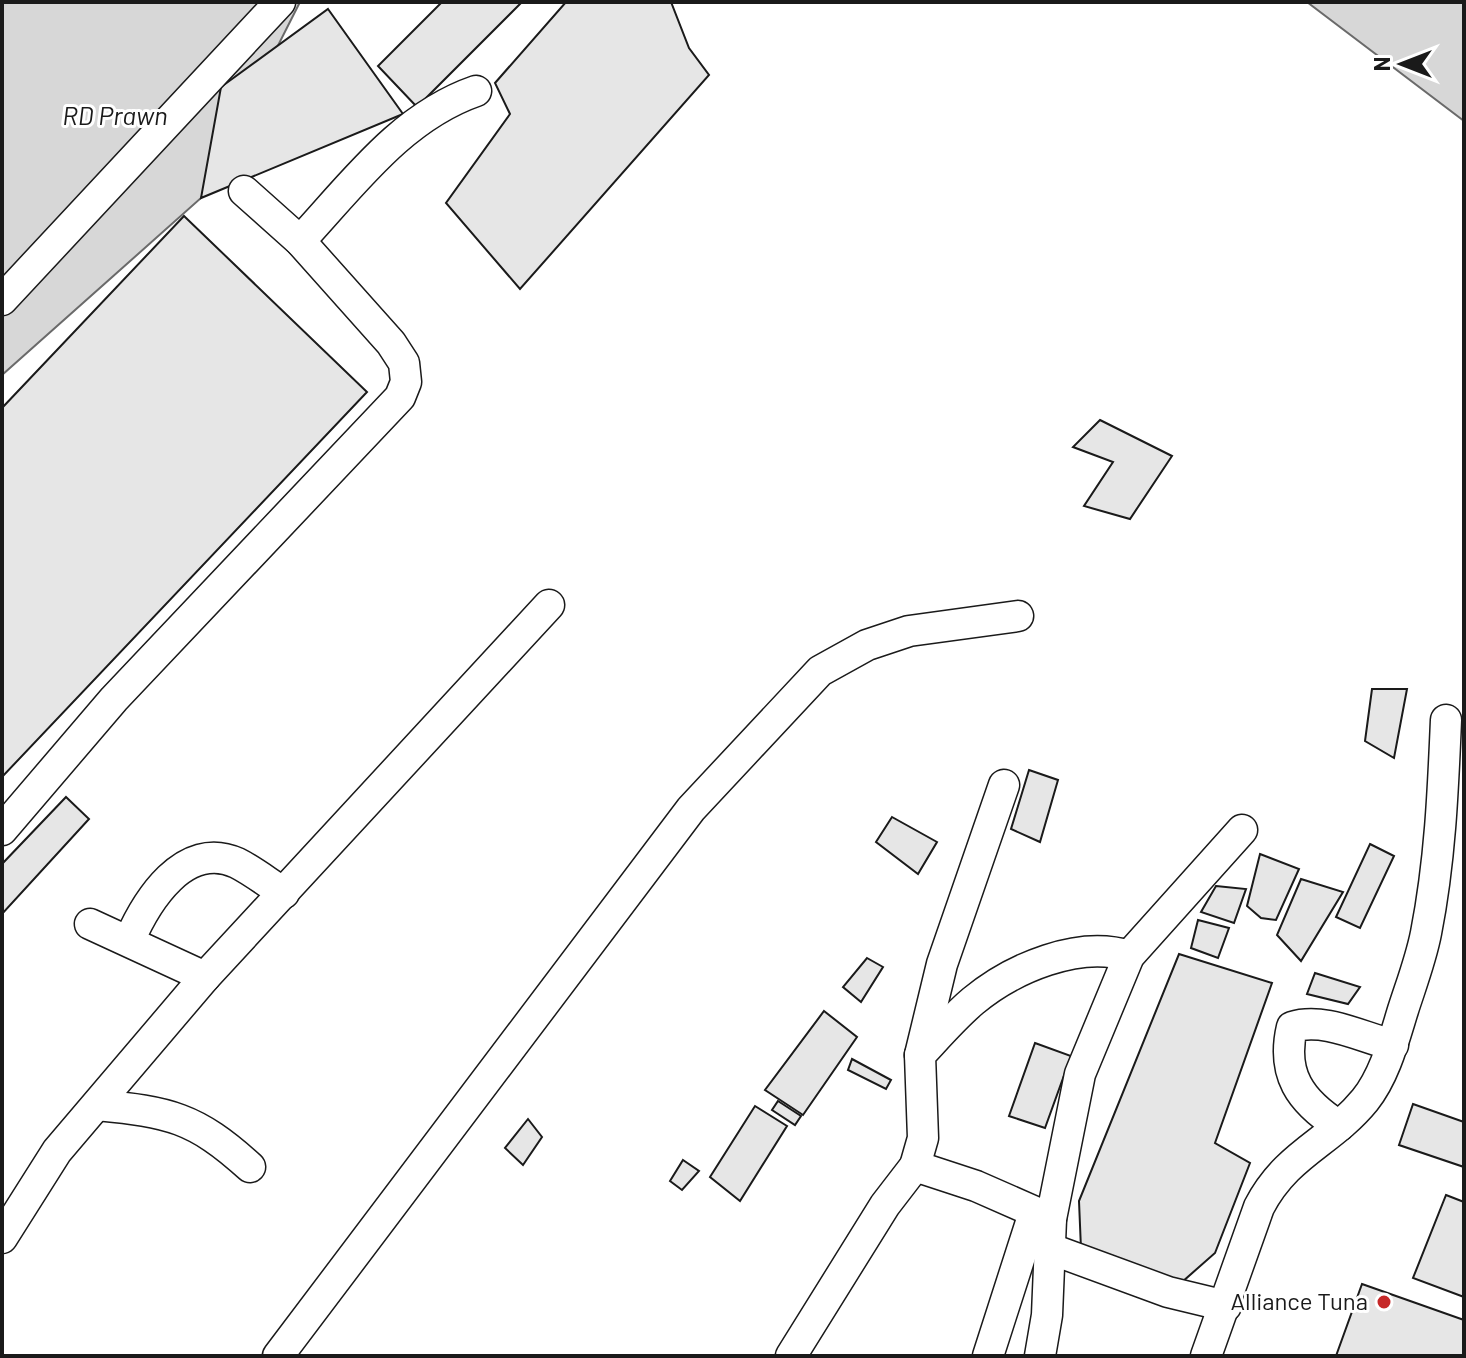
<svg xmlns="http://www.w3.org/2000/svg" width="1466" height="1358" font-family="Barlow,sans-serif">
	<rect width="100%" height="100%" fill="#fff"/>
	<g fill="#d7d7d7" stroke="#6a6a6a" stroke-width="2">
		<path d="M2,2H300L201,198L2,375Z"/>
		<path d="M1307,2H1464V121Z"/>
	</g>
	<g fill="#e6e6e6" stroke="#1a1a1a" stroke-width="2">
		<path d="M442,2H522L417,107L378,66Z"/>
		<path d="M566,2H671L689,48L709,75L520,289L446,203L510,114L495,83Z"/>
		<path d="M328,9L403,114L201,198L221,87Z"/>
		<path d="M184,216L367,392L2,777V408Z"/>
		<path d="M1100,420L1172,456L1130,519L1084,506L1113,462L1073,447Z"/>
		<path d="M1372,689H1407L1394,758L1365,741Z"/>
		<path d="M1029,770L1058,780L1040,842L1011,829Z"/>
		<path d="M66,797L89,819L2,914V864Z"/>
		<path d="M892,817L937,842L918,874L876,842Z"/>
		<path d="M1370,844L1394,856L1360,928L1336,917Z"/>
		<path d="M1260,854L1299,869L1276,920L1261,918L1247,906Z"/>
		<path d="M1301,879L1343,892L1301,961L1277,935Z"/>
		<path d="M1216,886L1246,889L1234,923L1201,912Z"/>
		<path d="M1198,920L1229,928L1218,958L1191,948Z"/>
		<path d="M1179,954L1272,983L1215,1143L1250,1163L1215,1253L1182,1282L1081,1249L1079,1201Z"/>
		<path d="M867,958L883,967L861,1002L843,987Z"/>
		<path d="M1315,973L1360,987L1348,1004L1307,994Z"/>
		<path d="M824,1011L857,1037L803,1115L765,1090Z"/>
		<path d="M1035,1043L1071,1056L1045,1128L1009,1116Z"/>
		<path d="M852,1059L891,1080L886,1089L848,1070Z"/>
		<path d="M778,1101L801,1116L795,1125L772,1110Z"/>
		<path d="M1413,1104L1464,1122V1167L1399,1145Z"/>
		<path d="M755,1106L787,1126L740,1201L710,1177Z"/>
		<path d="M528,1119L542,1137L523,1165L505,1148Z"/>
		<path d="M683,1160L699,1171L682,1190L670,1181Z"/>
		<path d="M1446,1195L1464,1202V1297L1413,1278Z"/>
		<path d="M1362,1284L1464,1320V1356H1336Z"/>
	</g>
	<g fill="none" stroke-linecap="round" stroke-linejoin="round">
		<defs>
			<g id="minor">
				<path d="M300,241C353,184 401,117 476,91"/>
				<path d="M2,300L280,2"/>
				<path d="M2,830L114,699L400,397L406,382L404,363L391,343L300,241L244,191"/>
				<path d="M90,924L205,977"/>
				<path d="M129,941C146,902 184,839 237,863C253,871 268,883 284,893"/>
				<path d="M920,1055L942,964L1004,785"/>
				<path d="M97,1105C169,1112 195,1117 250,1167"/>
				<path d="M1339,1126C1300,1101 1281,1074 1292,1027C1324,1017 1361,1037 1393,1045"/>
				<path d="M915,1166L923,1138L920,1055C937,1037 954,1017 973,1001C1013,968 1079,940 1129,956"/>
				<path d="M2,1238L57,1151L205,977L549,605"/>
				<path d="M1051,1249L1168,1292L1226,1306"/>
				<path d="M278,1356L691,809L820,671L867,645L909,631L1018,616"/>
				<path d="M791,1356L885,1205L915,1166L976,1186L1051,1219"/>
				<path d="M988,1356L1034,1213"/>
				<path d="M1040,1356L1047,1315L1051,1219L1080,1074L1129,956L1242,830"/>
				<path d="M1206,1356L1259,1207C1287,1153 1330,1143 1365,1100C1385,1075 1394,1039 1403,1010C1411,985 1421,959 1426,933C1440,862 1443,792 1446,720"/>
			</g>
		</defs>
		<use href="#minor" stroke="#1a1a1a" stroke-width="33"/>
		<use href="#minor" stroke="#fff" stroke-width="30"/>
	</g>
	<circle fill="#c62828" stroke="#fff" stroke-width="3" cx="1384" cy="1302" r="8"/>
	<g text-anchor="middle" stroke-width="6" stroke-linejoin="round" paint-order="stroke">
		<g font-size="24" fill="#1a1a1a" stroke="#fff" text-anchor="end">
			<text x="1368" y="1310">Alliance Tuna</text>
		</g>
		<g font-size="26" font-style="italic" fill="#1a1a1a" stroke="#fff">
			<text x="115" y="125">RD Prawn</text>
		</g>
	</g>
	<rect width="1466" height="1358" fill="none" stroke="#1a1a1a" stroke-width="8"/>
	<g transform="translate(1402 64) rotate(270)" stroke="#ffffff" stroke-width="6" paint-order="stroke">
	<path d="M0-6L14 30L0 20L-14 30Z" fill="#1a1a1a"/>
	<text y="-12" font-size="22" font-weight="bold" text-anchor="middle" fill="#1a1a1a">N</text>
	</g>
</svg>
